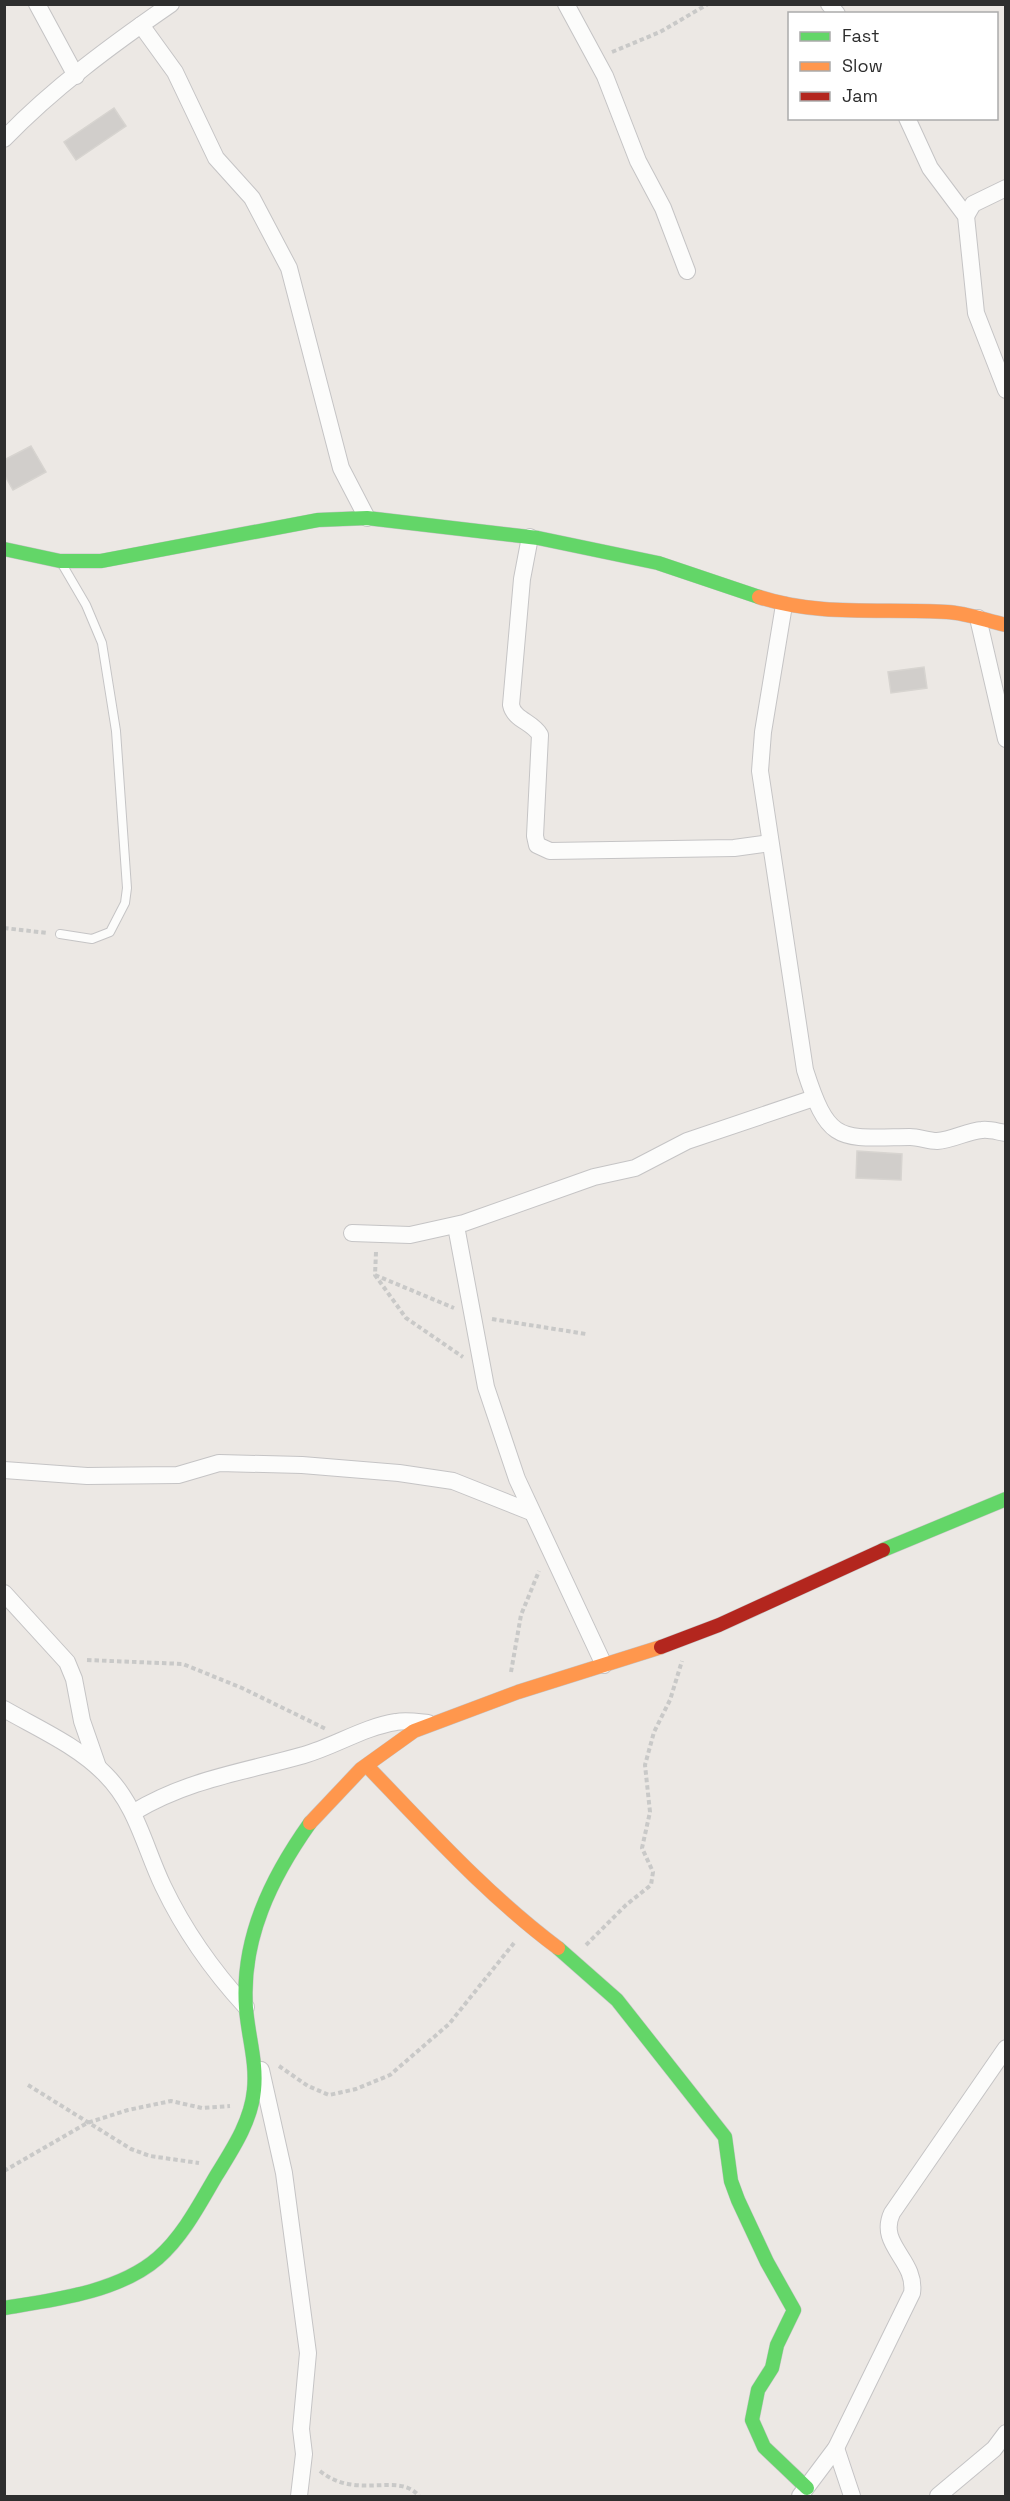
<svg xmlns="http://www.w3.org/2000/svg" width="1010" height="2501" font-family="'Space Grotesk',sans-serif">
	<rect width="100%" height="100%" fill="#ece8e4"/>
	<g fill="#d1cecb" stroke="#d7d4d0" stroke-width="1.5">
		<path d="M114,108L126,126L76,160L64,142Z"/>
		<path d="M31,446L46,472L13,490L4,474V460Z"/>
		<path d="M924,667L927,688L891,693L888,672Z"/>
		<path d="M857,1151L902,1154L901,1180L856,1178Z"/>
	</g>
	<g fill="none" stroke-linecap="round" stroke-linejoin="round">
		<defs>
			<path id="lane" d="M60,934L92,939L110,932L125,903L127,888L116,731L102,643L86,605L62,564"/>
			<g id="street">
				<path d="M37,4L76,76"/>
				<path d="M566,4L605,76L638,161L663,208L687,271"/>
				<path d="M829,4L837,14"/>
				<path d="M141,25L175,72L216,158L252,198L289,268L341,468L367,518"/>
				<path d="M907,118L930,168L966,216L976,313L1006,390"/>
				<path d="M4,139C53,88 113,44 171,4"/>
				<path d="M966,216L973,204L1006,188"/>
				<path d="M530,537L522,579L511,705C514,720 533,722 540,735L535,836L537,845L550,851L734,848L770,843"/>
				<path d="M784,605L763,732L760,771L805,1070C829,1145 839,1138 910,1137C919,1137 928,1141 937,1141C953,1140 967,1131 982,1130C990,1129 998,1132 1006,1133"/>
				<path d="M978,618L1006,739"/>
				<path d="M456,1226L486,1387L517,1479L604,1665"/>
				<path d="M352,1233L410,1235L464,1223L594,1177L635,1168L687,1141L814,1098"/>
				<path d="M4,1470L87,1476L178,1475L219,1463L302,1465L399,1473L453,1481L531,1512"/>
				<path d="M4,1593L67,1662L74,1679L82,1721L98,1767"/>
				<path d="M4,1709C37,1728 78,1746 105,1774C137,1806 144,1846 163,1886C185,1932 212,1970 246,2007"/>
				<path d="M134,1812C189,1779 244,1772 304,1755C335,1746 364,1727 396,1722C406,1720 418,1722 428,1723"/>
				<path d="M261,2070L284,2173L308,2353L301,2429L304,2454L299,2496"/>
				<path d="M836,2448L852,2496"/>
				<path d="M800,2496L836,2448L912,2293C917,2260 877,2245 892,2213L1006,2048"/>
				<path d="M938,2496L994,2449L1006,2433"/>
			</g>
			<g id="fast">
				<path d="M4,549L60,561H101L318,520L367,518L538,538L658,563L759,597"/>
				<path d="M883,1550L1006,1499"/>
				<path d="M558,1948L617,2000L725,2137L731,2181L738,2200L767,2262L794,2310L777,2345L772,2368L758,2390L752,2420L764,2447L807,2488"/>
				<path d="M4,2308C54,2300 119,2292 158,2258C183,2236 199,2205 216,2176C232,2150 251,2122 254,2090C257,2062 248,2036 246,2008C241,1939 271,1878 310,1823"/>
			</g>
			<g id="slow">
				<path d="M759,597C820,617 884,608 947,612C967,613 987,621 1006,625"/>
				<path d="M367,1766C428,1829 487,1895 558,1948"/>
				<path d="M310,1823L361,1769L414,1731L518,1692L661,1647"/>
			</g>
			<path id="jam" d="M661,1647L719,1625L883,1550"/>
		</defs>
		<use href="#lane" stroke="#c5c4c5" stroke-width="10"/>
		<use href="#street" stroke="#c5c4c5" stroke-width="18"/>
		<use href="#fast" stroke="#c5c4c5" stroke-width="15"/>
		<use href="#slow" stroke="#c5c4c5" stroke-width="15"/>
		<use href="#jam" stroke="#c5c4c5" stroke-width="15"/>
		<g stroke="#c9c9c8" stroke-width="4" stroke-dasharray="4.5 3" stroke-linecap="butt">
			<path d="M612,52L660,32L708,4"/>
			<path d="M4,928L47,933"/>
			<path d="M376,1252L375,1275L406,1318L463,1357"/>
			<path d="M375,1275L454,1308"/>
			<path d="M492,1319L586,1334"/>
			<path d="M87,1660L183,1664L242,1688L326,1729"/>
			<path d="M511,1672L521,1615L539,1571"/>
			<path d="M586,1945L626,1905L651,1885L653,1872L642,1848L650,1812L645,1765L654,1732L670,1700L682,1661"/>
			<path d="M279,2066L308,2086L329,2095L356,2089L390,2075L449,2024L514,1943"/>
			<path d="M28,2085L131,2149L150,2156L199,2163"/>
			<path d="M4,2171L87,2123L128,2110L171,2101L202,2108L230,2106"/>
			<path d="M320,2471C357,2501 398,2471 419,2496"/>
		</g>
		<use href="#lane" stroke="#fcfcfb" stroke-width="8"/>
		<use href="#street" stroke="#fcfcfb" stroke-width="16"/>
		<use href="#fast" stroke="#63d668" stroke-width="14"/>
		<use href="#slow" stroke="#ff974d" stroke-width="14"/>
		<use href="#jam" stroke="#b3261e" stroke-width="14"/>
	</g>
	<rect width="1010" height="2501" fill="none" stroke="#2e2e2e" stroke-width="12"/>
	<rect x="788" y="12" width="210" height="108" fill="#ffffff" stroke="#ababab" stroke-width="1.5"/>
	<rect x="800" y="32" width="30" height="9" fill="#63d668" stroke="#ababab" stroke-width="1.5"/>
	<text x="842" y="42" font-size="18" fill="#2e2e2e">Fast</text>
	<rect x="800" y="62" width="30" height="9" fill="#ff974d" stroke="#ababab" stroke-width="1.5"/>
	<text x="842" y="72" font-size="18" fill="#2e2e2e">Slow</text>
	<rect x="800" y="92" width="30" height="9" fill="#b3261e" stroke="#ababab" stroke-width="1.5"/>
	<text x="842" y="102" font-size="18" fill="#2e2e2e">Jam</text>
</svg>
